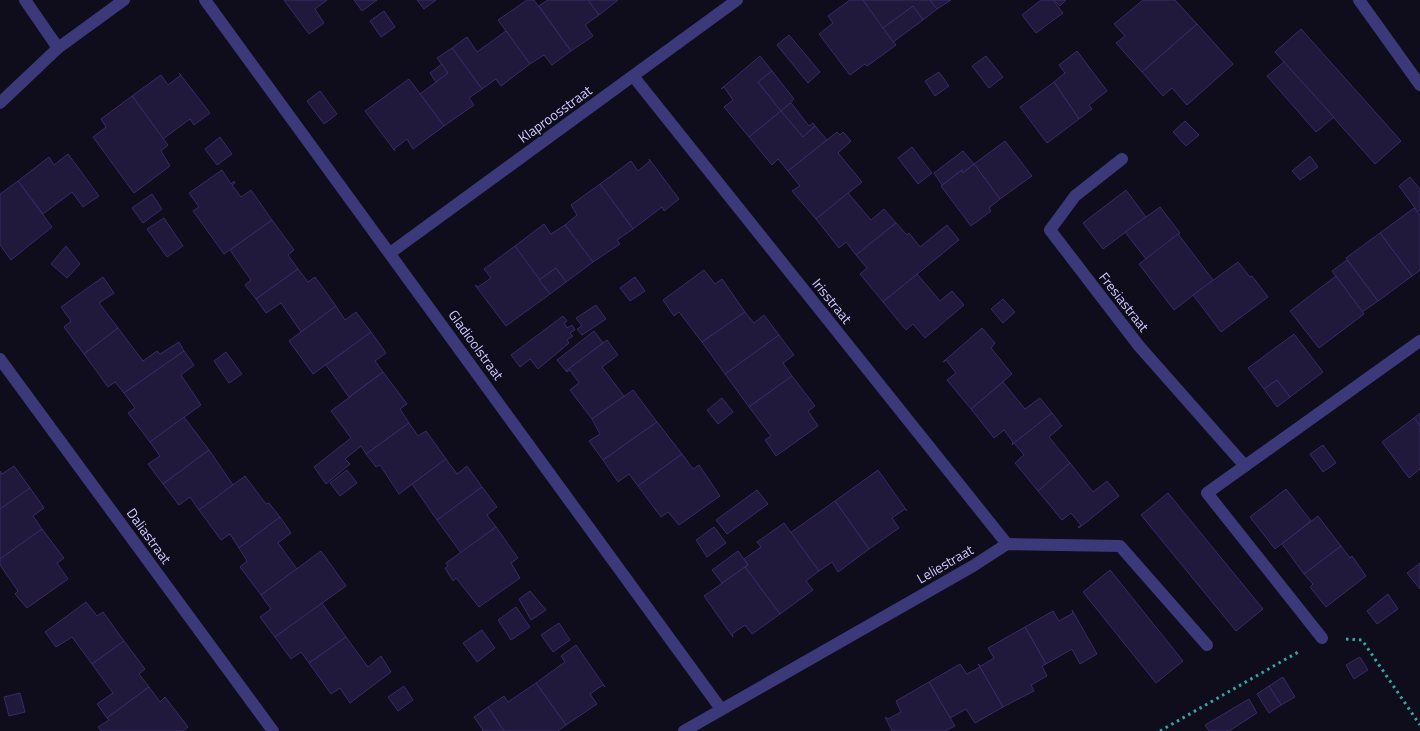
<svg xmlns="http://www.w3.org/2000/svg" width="1420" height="731" font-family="'Titillium Web',sans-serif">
	<rect width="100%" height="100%" fill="#0f0c1c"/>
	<g fill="#20193c" stroke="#372c67">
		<path d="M284,0H327L315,9L324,23L309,34Z"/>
		<path d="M354,0H377L362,11Z"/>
		<path d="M417,0H436L424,9Z"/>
		<path d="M527,0H534L571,51L552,65L544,55L530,64L498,20Z"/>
		<path d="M548,0H588L599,15L585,25L593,36L571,51L539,6Z"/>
		<path d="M588,0H618L599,15Z"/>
		<path d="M850,0H863L896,45L867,66L865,64L850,75L819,34L833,23L828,16Z"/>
		<path d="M863,0H930L937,9L923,20L913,6L883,28Z"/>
		<path d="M930,0H951L937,9Z"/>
		<path d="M1041,0H1053L1063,13L1036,33L1022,15Z"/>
		<path d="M1054,0H1066L1060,6Z"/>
		<path d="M1143,0H1175L1197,24L1142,72L1116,43L1125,36L1114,24Z"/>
		<path d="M913,6L923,20L893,42L883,28Z"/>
		<path d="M384,11L395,27L381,37L370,21Z"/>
		<path d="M1197,24L1233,64L1187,105L1172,88L1163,96L1142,72Z"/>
		<path d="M1301,29L1401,141L1375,164L1275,52Z"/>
		<path d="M506,31L530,64L501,86L496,79L482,89L452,48L467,37L477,52Z"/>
		<path d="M789,35L820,72L808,83L777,45Z"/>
		<path d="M452,48L482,89L469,98L474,105L444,126L420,94L448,73L437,58Z"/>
		<path d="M1077,51L1107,91L1089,105L1092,109L1079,119L1054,82L1065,73L1059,65Z"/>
		<path d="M760,56L772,71L758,82L781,111L749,137L724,107L733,100L724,87L721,89Z"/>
		<path d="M986,56L1003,77L989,88L972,66Z"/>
		<path d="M1284,62L1334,117L1316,132L1267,76Z"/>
		<path d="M442,64L448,73L436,82L430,73Z"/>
		<path d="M772,71L794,99L781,111L758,82Z"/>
		<path d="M939,72L949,86L935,96L925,81Z"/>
		<path d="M179,73L210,113L194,125L190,119L163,139L132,96L161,75L168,85L181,75Z"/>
		<path d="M409,79L444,126L413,149L407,139L394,149L395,151L365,111Z"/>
		<path d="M1054,82L1079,119L1047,143L1020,107Z"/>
		<path d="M320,91L337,114L324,124L307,101Z"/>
		<path d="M132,96L168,145L161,151L170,166L134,193L93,137L106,127L101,119Z"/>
		<path d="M791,103L809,126L813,123L815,126L803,137L781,111Z"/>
		<path d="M781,111L803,137L815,126L827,140L788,171L778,159L772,165L749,137Z"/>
		<path d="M1185,121L1199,135L1186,146L1173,132Z"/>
		<path d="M837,132L840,135L843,132L851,141L838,153L862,182L816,219L792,191L800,186L788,171Z"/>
		<path d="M220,137L232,154L217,165L205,149Z"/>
		<path d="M1005,141L1032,176L1000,199L974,164Z"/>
		<path d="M912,147L932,173L918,184L898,158Z"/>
		<path d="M963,151L974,164L963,173L962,170L942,185L934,173Z"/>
		<path d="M68,154L99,196L83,207L72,192L43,214L18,181L49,157L54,165Z"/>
		<path d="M1310,156L1318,167L1300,180L1292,171Z"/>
		<path d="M649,159L679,199L664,211L662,207L633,229L600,184L631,161L638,171L650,161Z"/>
		<path d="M974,164L1000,199L989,208L991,211L971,226L941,186L962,170L963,173Z"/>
		<path d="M222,170L231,184L234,181L235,183L232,185L241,197L251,190L272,220L224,254L193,211L199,207L189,193Z"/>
		<path d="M1410,177L1420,189V210L1418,212L1399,186Z"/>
		<path d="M18,181L52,227L11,260L0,245V194Z"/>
		<path d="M600,184L633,229L617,240L620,244L593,262L565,225L577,215L571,205Z"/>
		<path d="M1126,190L1146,217L1103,249L1083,223Z"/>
		<path d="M848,193L871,220L884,209L896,223L856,255L846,242L839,248L816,219Z"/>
		<path d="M152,194L162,209L143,223L132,208Z"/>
		<path d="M1160,207L1180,233L1146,259L1125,232Z"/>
		<path d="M1414,208L1420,215V270L1412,276L1380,233Z"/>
		<path d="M164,218L183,246L167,257L147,229Z"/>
		<path d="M272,220L294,250L288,255L298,269L256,299L245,285L251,280L230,250Z"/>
		<path d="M896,223L907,235L909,233L920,247L947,225L959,240L883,302L860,274L867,268L856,255Z"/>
		<path d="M544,224L551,234L565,225L593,262L566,282L556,268L539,280L515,246Z"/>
		<path d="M1380,233L1412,276L1378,301L1346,258Z"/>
		<path d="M1178,234L1213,280L1174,310L1139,264Z"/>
		<path d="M66,246L80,264L67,278L51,264Z"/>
		<path d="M515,246L550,294L506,326L475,285L478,287L491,278L484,269Z"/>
		<path d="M1347,260L1378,301L1362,312L1332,271Z"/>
		<path d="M1238,262L1250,277L1252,276L1268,297L1221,332L1193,295Z"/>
		<path d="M556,268L566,282L550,294L539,280Z"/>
		<path d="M298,269L308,282L315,277L336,306L301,332L281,303L266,313L256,299Z"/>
		<path d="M704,270L715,284L722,279L745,312L702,342L679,312L674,316L663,300Z"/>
		<path d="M917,274L940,301L952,291L964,305L925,338L913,324L906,330L883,302Z"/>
		<path d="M1336,276L1364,314L1319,348L1290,311Z"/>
		<path d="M103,277L114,293L99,303L118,328L84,354L64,327L71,321L61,307Z"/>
		<path d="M635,277L645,291L630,301L620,288Z"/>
		<path d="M1003,299L1015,312L1003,323L991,309Z"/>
		<path d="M596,305L606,319L582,335L577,329L582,326L576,318Z"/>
		<path d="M336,306L345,320L356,312L371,332L313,374L289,341Z"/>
		<path d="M745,312L754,323L764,315L779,335L725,374L702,342Z"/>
		<path d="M563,316L567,321L564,323L567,328L572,325L575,330L570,333L573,336L567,340L569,343L538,369L530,359L520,367L511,355Z"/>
		<path d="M118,328L143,361L157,351L160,354L179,342L184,351L124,393L115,382L108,387L84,354Z"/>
		<path d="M982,328L995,343L991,348L1012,374L971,409L947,380L956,373L946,360L943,362Z"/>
		<path d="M594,331L603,343L566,371L557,360Z"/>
		<path d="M371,332L386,353L375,361L383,372L349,397L326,365Z"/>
		<path d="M1294,334L1323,372L1290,397L1277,380L1264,389L1248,368Z"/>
		<path d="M779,335L794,355L783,363L792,376L749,407L725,374Z"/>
		<path d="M607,340L618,355L602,367L624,396L592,419L570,390L579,383L570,370L567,372L566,371Z"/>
		<path d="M184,351L194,365L181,375L201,405L150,442L128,413L135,408L124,393Z"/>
		<path d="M226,352L242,374L229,383L214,361Z"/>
		<path d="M383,372L407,404L400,409L409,423L366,454L361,446L345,459L350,464L326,484L314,467L351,438L331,411Z"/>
		<path d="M792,376L815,406L808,411L818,426L776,456L765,440L771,436L749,407Z"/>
		<path d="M1277,380L1290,397L1277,407L1264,389Z"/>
		<path d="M1003,382L1025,409L1040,398L1052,413L1012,445L1013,442L1004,430L994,438L971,409Z"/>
		<path d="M633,390L657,422L603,460L589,441L600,434L592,419Z"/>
		<path d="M722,398L733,412L718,424L707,410Z"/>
		<path d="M1052,413L1062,426L1049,437L1070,463L1038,491L1015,463L1024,455L1014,443Z"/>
		<path d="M1420,413V426L1414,418Z"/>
		<path d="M184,417L209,450L163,484L148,464L160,456L150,442Z"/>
		<path d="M1414,418L1420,426V469L1409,478L1382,442Z"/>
		<path d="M657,422L682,454L638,486L629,474L618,482L603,460Z"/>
		<path d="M409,423L418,436L426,431L446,459L399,494L380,465L376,467L366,454Z"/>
		<path d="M1323,445L1336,463L1323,472L1310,454Z"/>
		<path d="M209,450L233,485L199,510L190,497L179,505L163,484Z"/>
		<path d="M682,454L693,469L699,465L720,496L679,525L668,512L661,517L638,486Z"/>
		<path d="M446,459L457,474L467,466L482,487L437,520L412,484Z"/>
		<path d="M1070,463L1093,492L1107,481L1119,496L1079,528L1078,527L1081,525L1071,513L1062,520L1038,491Z"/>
		<path d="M14,466L30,488L0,509V471L2,474Z"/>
		<path d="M347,470L357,483L340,496L330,483Z"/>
		<path d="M878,470L907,511L905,509L892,518L899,528L869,549L835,501Z"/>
		<path d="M245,476L266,504L269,503L280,517L239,548L230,534L221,540L199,510Z"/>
		<path d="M482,487L497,507L487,515L496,527L461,553L437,520Z"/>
		<path d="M30,488L44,508L33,516L42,529L0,559V509Z"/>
		<path d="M1286,489L1311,521L1275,549L1250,517Z"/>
		<path d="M757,490L768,504L727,534L716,520Z"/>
		<path d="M1168,493L1263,609L1236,631L1141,515Z"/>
		<path d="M835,501L869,549L838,572L832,562L819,571L790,533Z"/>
		<path d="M1318,516L1341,546L1304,574L1282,544Z"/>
		<path d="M280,517L291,533L278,543L297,569L261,595L240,567L247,561L239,548Z"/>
		<path d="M784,523L819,571L806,581L813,590L780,614L745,567L748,565L744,559L761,547L757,542Z"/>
		<path d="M496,527L518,558L511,563L520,578L479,607L456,578L453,581L445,568L448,566L446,563Z"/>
		<path d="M714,527L726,543L707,557L696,540Z"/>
		<path d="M42,529L64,558L57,563L68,579L27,608L15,594L18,591L0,565V559Z"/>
		<path d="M1341,546L1350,558L1352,556L1366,576L1326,607L1310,587L1313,584L1304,574Z"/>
		<path d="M321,551L346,586L275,637L260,617L271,609L261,595Z"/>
		<path d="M738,551L748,565L722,583L712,570Z"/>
		<path d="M1420,563V589L1407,573Z"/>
		<path d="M745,567L780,614L752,634L745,625L732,634L733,637L704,596Z"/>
		<path d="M1110,570L1183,661L1156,683L1083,592Z"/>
		<path d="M530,591L546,610L531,620L519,599Z"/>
		<path d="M1388,594L1398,609L1377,624L1367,611Z"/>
		<path d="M86,602L97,616L103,612L124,641L92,664L72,637L56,647L45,632Z"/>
		<path d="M322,603L346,637L309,663L301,652L291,659L275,637Z"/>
		<path d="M516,607L530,627L511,640L498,620Z"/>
		<path d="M1072,610L1097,654L1080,664L1072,649L1046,664L1025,627L1053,611L1059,621L1073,613Z"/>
		<path d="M559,623L570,640L553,652L541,635Z"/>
		<path d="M1025,627L1046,664L1042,666L1047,676L1031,685L1034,691L1003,707L978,664L981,666L994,658L988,648Z"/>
		<path d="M482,630L495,648L477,662L463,643Z"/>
		<path d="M346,637L368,667L381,656L391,672L350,703L340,688L331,694L309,663Z"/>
		<path d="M124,641L145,669L139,674L149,687L107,718L97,704L113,693L92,664Z"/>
		<path d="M576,645L605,687L603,685L590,694L597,704L566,725L536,683L565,662L561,656Z"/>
		<path d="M1360,657L1368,670L1354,679L1346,665Z"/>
		<path d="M960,664L967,674L980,667L1003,707L975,723L966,709L950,718L929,682Z"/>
		<path d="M1283,677L1295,697L1281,705L1269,686Z"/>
		<path d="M929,682L955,726L945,731H892L885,717L888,719L901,712L896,701Z"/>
		<path d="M536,683L566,725L558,731H504L488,707L504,696L508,702Z"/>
		<path d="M404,686L413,700L398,711L388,697Z"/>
		<path d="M1269,686L1281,705L1269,713L1257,694Z"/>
		<path d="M149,687L160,702L165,697L188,727L183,731H101L98,727L109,720L107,718Z"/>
		<path d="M20,693L25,712L9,716L4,697Z"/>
		<path d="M1249,699L1257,713L1229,731H1209L1205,725Z"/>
		<path d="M488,707L504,731H482L483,730L474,717Z"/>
	</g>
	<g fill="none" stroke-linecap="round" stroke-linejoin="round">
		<g stroke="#31a8a1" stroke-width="3" stroke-dasharray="2.5 4" stroke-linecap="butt">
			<path d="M1346,639L1362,640L1420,725"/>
			<path d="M1160,731L1300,651"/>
		</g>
		<g stroke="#3b3979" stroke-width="12">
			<path d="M25,0L58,48"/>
			<path d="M205,0L721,709"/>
			<path d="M1359,0L1420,85"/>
			<path d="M633,76L1007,544"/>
			<path d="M0,103L58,48L124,0"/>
			<path d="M1122,159L1075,196L1050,230L1139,346L1245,466"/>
			<path d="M390,253L737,0"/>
			<path d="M0,359L273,731"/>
			<path d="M1322,638L1207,493L1420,341"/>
			<path d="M684,731L973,566L1007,544L1120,546L1207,645"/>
		</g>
	</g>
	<g text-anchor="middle" stroke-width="4" stroke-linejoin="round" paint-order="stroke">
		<g font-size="14" fill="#cfc9fd" stroke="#0f0c1c">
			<text transform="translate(555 114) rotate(-36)" y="5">Klaproosstraat</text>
			<text transform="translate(832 301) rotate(51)" y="5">Irisstraat</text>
			<text transform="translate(1124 302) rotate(52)" y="5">Fresiastraat</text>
			<text transform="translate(476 345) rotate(54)" y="5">Gladioolstraat</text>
			<text transform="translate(149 536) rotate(54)" y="5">Daliastraat</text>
			<text transform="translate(945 564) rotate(-30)" y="5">Leliestraat</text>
		</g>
	</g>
</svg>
